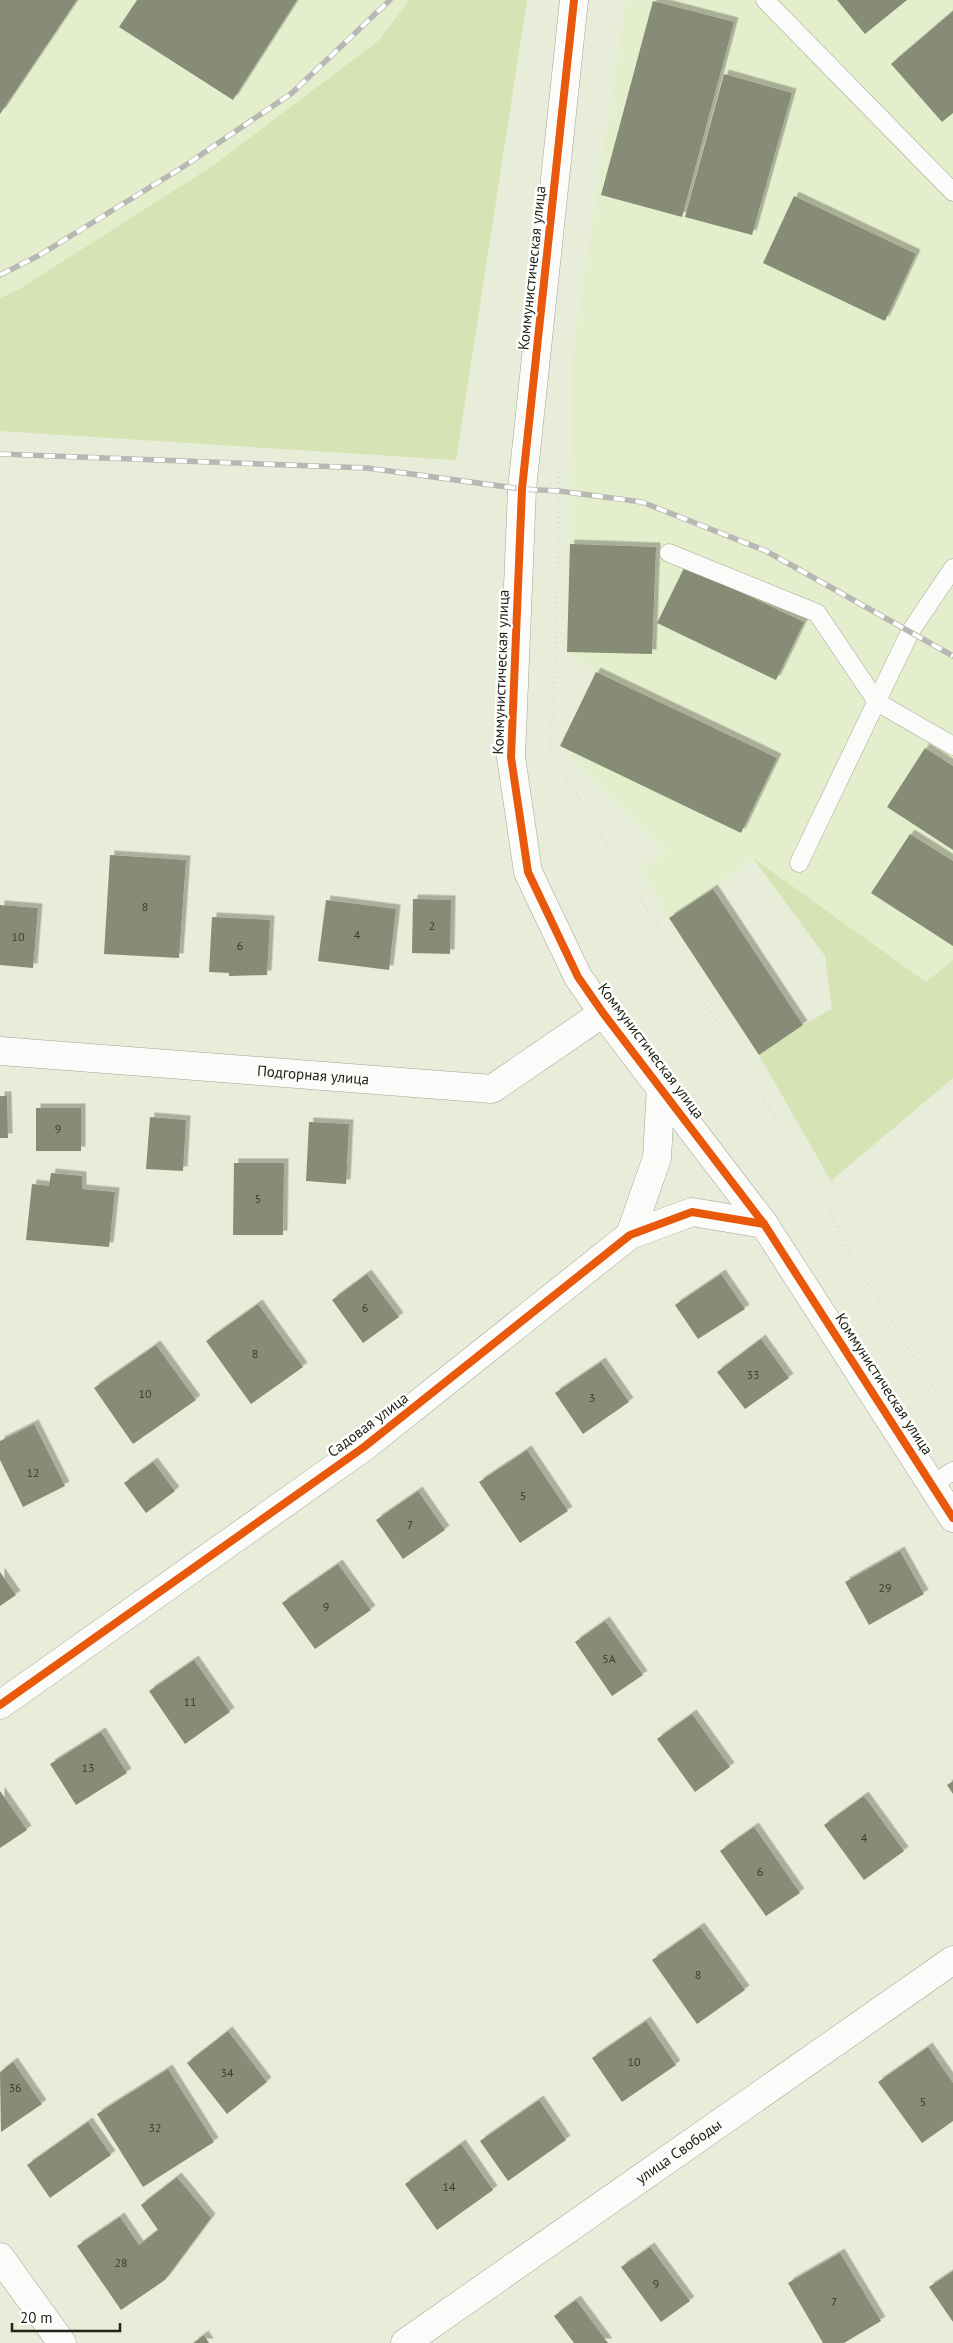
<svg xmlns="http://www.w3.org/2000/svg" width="953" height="2343" font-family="'PT Sans',sans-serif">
	<defs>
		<filter id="shadow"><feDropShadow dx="4.5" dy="-4.5" stdDeviation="0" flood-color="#0004"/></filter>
	</defs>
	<rect width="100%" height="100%" fill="#e7edd8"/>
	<g fill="#e5eecc">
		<path d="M0,0H527L456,460L0,431Z"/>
		<path d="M626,0H953V960L926,982L753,858L713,889L669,918L640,868L666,852L560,746L596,672L567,652L573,348Z"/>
	</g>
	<g fill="#d7e3b5">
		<path d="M410,0H527L456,460L0,431V298L18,290L214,165L378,41Z"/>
		<path d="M753,858L926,982L953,960V1078L831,1181L759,1055L803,1025L832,1009L825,956Z"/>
	</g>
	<g fill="#878c76" filter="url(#shadow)">
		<path d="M0,0H77L0,114Z"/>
		<path d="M137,0H297L233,100L119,27Z"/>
		<path d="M837,0H907L865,34Z"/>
		<path d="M653,1L734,22L682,217L601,195Z"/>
		<path d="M953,11V113L942,122L891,64Z"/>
		<path d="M724,74L792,93L752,235L685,217Z"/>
		<path d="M794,196L916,254L885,321L763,263Z"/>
		<path d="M570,544L656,547L652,654L567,652Z"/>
		<path d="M685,566L804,622L776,680L657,623Z"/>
		<path d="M596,672L777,758L741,833L560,746Z"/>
		<path d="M925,748L953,766V850L887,807Z"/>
		<path d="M910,834L953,861V946L871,893Z"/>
		<path d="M110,855L186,860L179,958L104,954Z"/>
		<path d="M713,889L803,1025L759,1055L669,918Z"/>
		<path d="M413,899L451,900L450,954L412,953Z"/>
		<path d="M326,900L396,909L389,970L318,961Z"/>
		<path d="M0,905L38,908L33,968L0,965Z"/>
		<path d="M212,917L270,920L267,975L229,976V973L209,972Z"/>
		<path d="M0,1096H7L8,1138H0Z"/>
		<rect x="36" y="1108" width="45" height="43"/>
		<path d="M150,1117L186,1120L183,1171L146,1169Z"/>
		<path d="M309,1122L349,1124L346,1184L306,1181Z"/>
		<path d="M234,1163H284L283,1235H233Z"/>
		<path d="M51,1173L82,1176V1189L115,1192L109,1247L26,1240L32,1184L49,1186Z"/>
		<path d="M367,1274L399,1317L363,1343L332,1300Z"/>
		<path d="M721,1274L745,1309L698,1339L675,1305Z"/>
		<path d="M258,1304L303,1367L251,1404L206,1341Z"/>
		<path d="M761,1339L789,1378L745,1409L717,1372Z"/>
		<path d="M156,1345L196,1400L133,1444L94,1388Z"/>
		<path d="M601,1362L629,1402L583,1434L555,1393Z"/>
		<path d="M34,1424L65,1486L23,1507L0,1460V1441Z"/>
		<path d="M527,1450L568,1511L520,1543L479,1482Z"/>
		<path d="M153,1462L175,1491L146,1513L124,1483Z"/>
		<path d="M418,1491L445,1530L403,1559L376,1520Z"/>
		<path d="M900,1551L924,1594L869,1625L845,1582Z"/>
		<path d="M338,1564L371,1610L315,1649L282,1603Z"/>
		<path d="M0,1572L16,1595L0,1606Z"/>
		<path d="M605,1621L643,1675L612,1696L575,1642Z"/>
		<path d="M194,1660L230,1712L185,1744L149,1691Z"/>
		<path d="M692,1714L730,1767L695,1792L657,1739Z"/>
		<path d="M101,1732L127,1773L76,1805L50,1764Z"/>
		<path d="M953,1781V1794L947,1785Z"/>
		<path d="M0,1791L27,1830L0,1848Z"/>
		<path d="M864,1796L904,1851L864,1880L824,1825Z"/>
		<path d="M754,1827L800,1893L766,1916L720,1851Z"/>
		<path d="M700,1927L745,1990L697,2024L652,1960Z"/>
		<path d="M646,2021L676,2065L622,2102L592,2058Z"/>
		<path d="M228,2031L267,2082L227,2114L187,2063Z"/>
		<path d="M928,2047L953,2083V2121L922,2143L878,2082Z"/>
		<path d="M13,2062L42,2104L1,2132L0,2072Z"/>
		<path d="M168,2069L214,2142L143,2187L97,2114Z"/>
		<path d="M539,2100L566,2140L508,2181L480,2141Z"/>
		<path d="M88,2122L111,2155L50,2198L27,2165Z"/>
		<path d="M461,2144L493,2190L437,2230L405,2184Z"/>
		<path d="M177,2177L211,2218L165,2280L121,2310L77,2246L120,2217L139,2245L158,2230L141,2205Z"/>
		<path d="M650,2247L690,2301L661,2322L621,2267Z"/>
		<path d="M840,2253L881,2321L844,2343H823L788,2283Z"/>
		<path d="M953,2271V2322L929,2287Z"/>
		<path d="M576,2300L608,2343H574L554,2316Z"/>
		<path d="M204,2335L209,2343H193Z"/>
	</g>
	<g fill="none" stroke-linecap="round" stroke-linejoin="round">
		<defs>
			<g id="service">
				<path d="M765,0L953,192"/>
				<path d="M669,553L817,613L877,702L953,746"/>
				<path d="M799,863L910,632L953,568"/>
				<path d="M933,1484L953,1471"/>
			</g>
			<g id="minor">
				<path d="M574,0L522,489L511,757L528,872L578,977L603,1013L764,1224L953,1518"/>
				<path id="s1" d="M0,1051L492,1089L603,1013"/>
				<path d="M630,1235L657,1158L661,1087"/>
				<path d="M0,1705L364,1447L630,1235L692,1212L764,1224"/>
				<path d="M0,2257L62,2343"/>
				<path id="s2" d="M405,2343L953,1960"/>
			</g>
		</defs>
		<use href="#service" stroke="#a1a595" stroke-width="19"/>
		<use href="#minor" stroke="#a1a595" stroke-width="29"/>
		<path stroke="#dcded7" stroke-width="3" stroke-dasharray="1 4" stroke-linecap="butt" d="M559,467L556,653L550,751L822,1194L854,1261L953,1419"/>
		<use href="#service" stroke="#fbfcf9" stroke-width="18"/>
		<use href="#minor" stroke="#fbfcf9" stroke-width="28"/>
		<defs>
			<g id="rail">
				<path d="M0,275L38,256L183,167L292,93L390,0"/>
				<path d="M0,454L367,468L522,489L559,491L642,502L766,551L953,656"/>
			</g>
		</defs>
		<use href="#rail" stroke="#b7b8b3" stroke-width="5.5"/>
		<use href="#rail" stroke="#fff" stroke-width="4" stroke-dasharray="11" stroke-linecap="butt"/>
		<defs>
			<g id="cycleway">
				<path d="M574,0L522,489L511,757L528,872L578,977L603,1013L764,1224L953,1518"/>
				<path d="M0,1705L364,1447L630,1235L692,1212L764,1224"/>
			</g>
		</defs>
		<use href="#cycleway" stroke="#fff" stroke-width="11"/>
		<use href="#cycleway" stroke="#e8590c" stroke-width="8"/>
	</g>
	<g text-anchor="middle" stroke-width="5" stroke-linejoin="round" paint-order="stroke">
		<g font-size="12" fill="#3a3e2e">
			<text x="145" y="911">8</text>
			<text x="432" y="930">2</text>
			<text x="357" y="939">4</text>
			<text x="18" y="941">10</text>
			<text x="240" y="950">6</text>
			<text x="58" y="1133">9</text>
			<text x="258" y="1203">5</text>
			<text x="365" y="1312">6</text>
			<text x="255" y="1358">8</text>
			<text x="753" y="1379">33</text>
			<text x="145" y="1398">10</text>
			<text x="592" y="1402">3</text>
			<text x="33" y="1477">12</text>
			<text x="523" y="1500">5</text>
			<text x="410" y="1529">7</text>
			<text x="885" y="1592">29</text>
			<text x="326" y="1611">9</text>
			<text x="609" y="1663">5А</text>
			<text x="190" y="1706">11</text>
			<text x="88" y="1772">13</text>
			<text x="864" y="1842">4</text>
			<text x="760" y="1876">6</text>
			<text x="698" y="1979">8</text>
			<text x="634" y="2066">10</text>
			<text x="227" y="2077">34</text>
			<text x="15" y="2092">36</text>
			<text x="923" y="2106">5</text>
			<text x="155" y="2132">32</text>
			<text x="449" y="2191">14</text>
			<text x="121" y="2267">28</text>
			<text x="656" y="2288">9</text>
			<text x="834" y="2306">7</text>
		</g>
		<g font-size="15" fill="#202416" stroke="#fff">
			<text transform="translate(532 268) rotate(-84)" y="5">Коммунистическая улица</text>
			<text transform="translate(501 672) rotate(-88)" y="5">Коммунистическая улица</text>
			<text transform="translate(651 1051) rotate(53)" y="5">Коммунистическая улица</text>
			<text dy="5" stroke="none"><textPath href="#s1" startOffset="314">Подгорная улица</textPath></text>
			<text transform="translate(884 1384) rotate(57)" y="5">Коммунистическая улица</text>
			<text transform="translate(368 1425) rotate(-37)" y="5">Садовая улица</text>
			<text dy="5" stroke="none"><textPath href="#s2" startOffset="334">улица Свободы</textPath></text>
		</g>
	</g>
	<path d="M12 2323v8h108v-8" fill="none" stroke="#202416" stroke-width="2.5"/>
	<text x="20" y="2323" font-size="15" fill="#202416" stroke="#ffffff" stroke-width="4" paint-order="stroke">20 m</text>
</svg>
